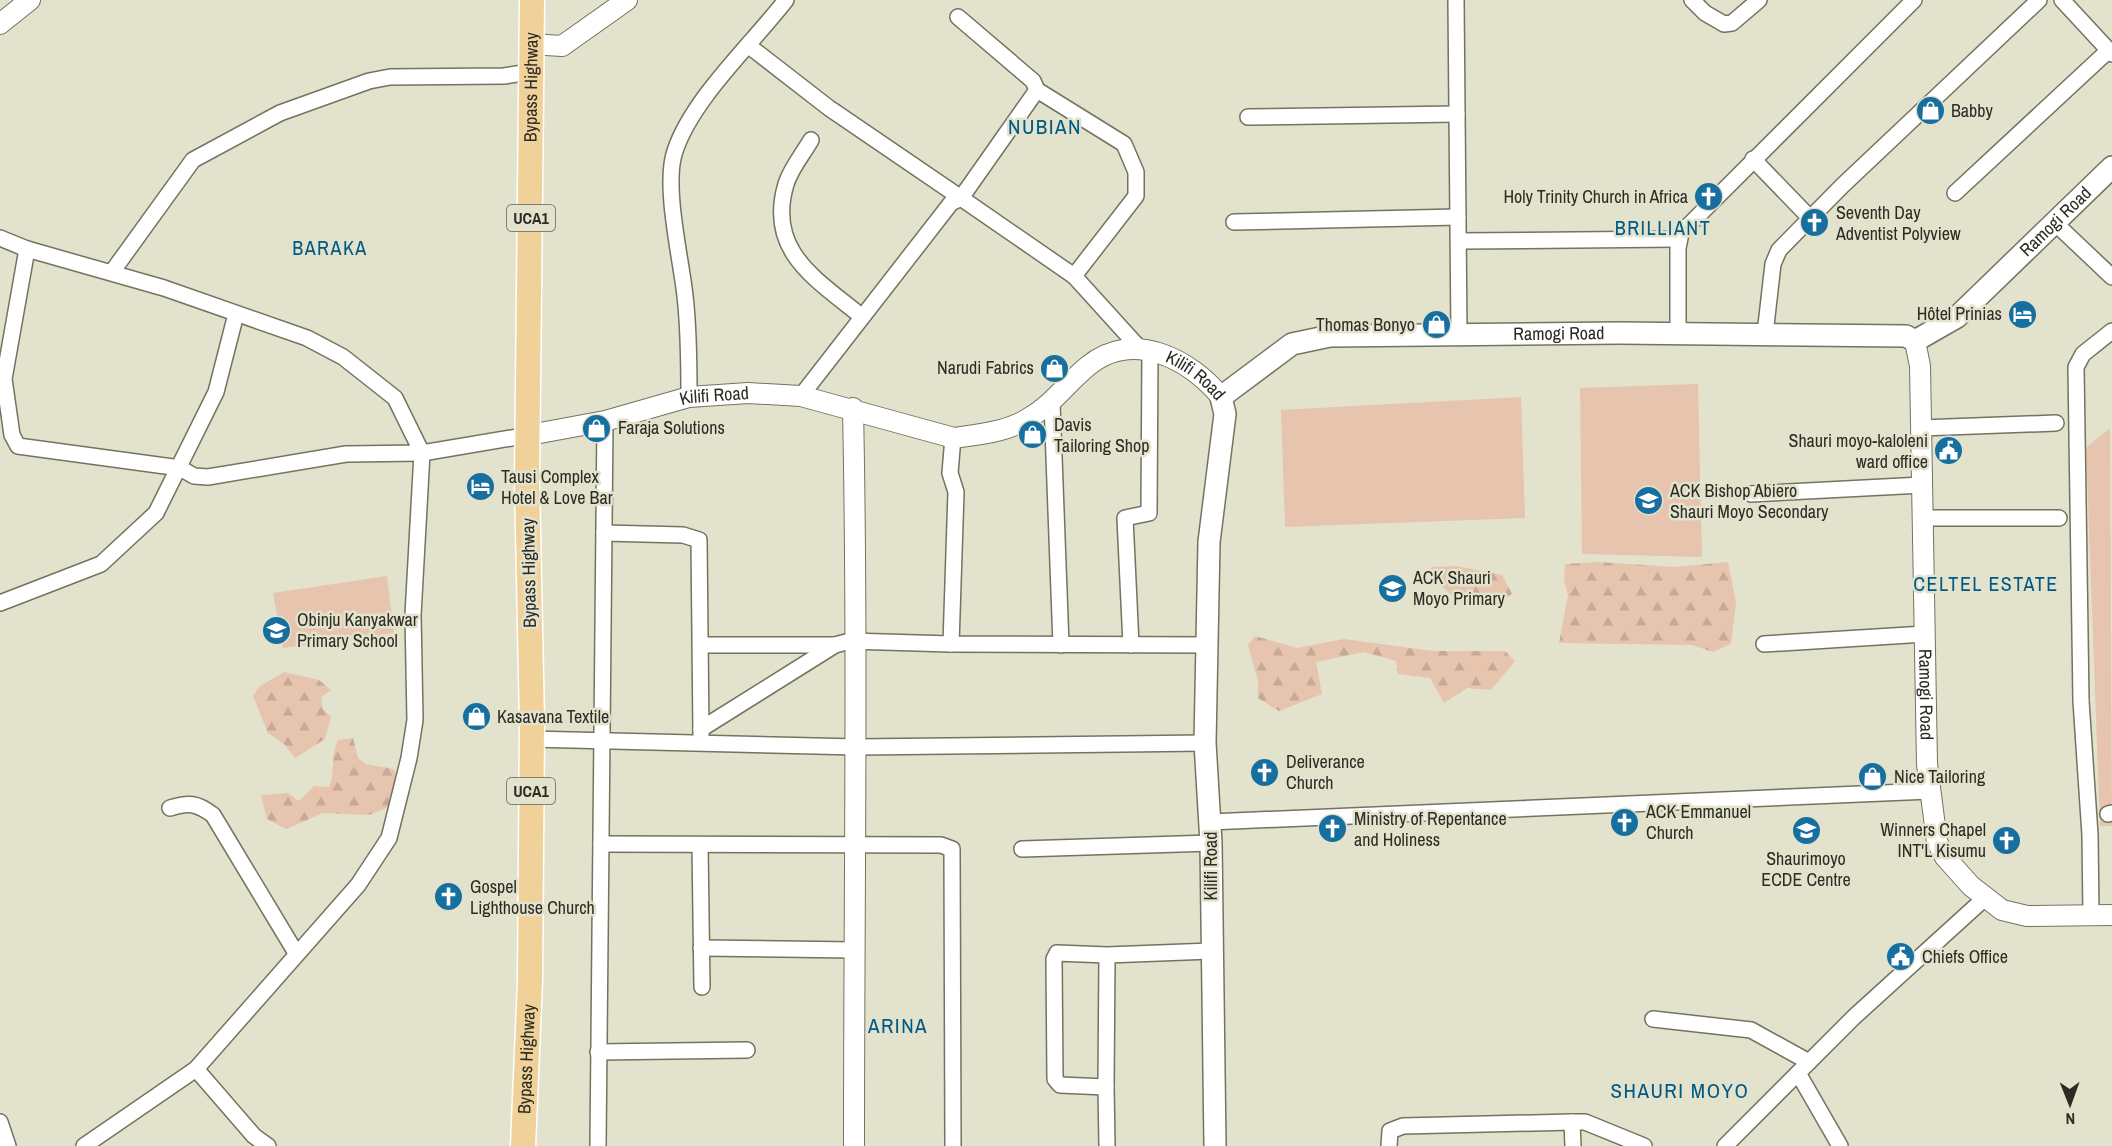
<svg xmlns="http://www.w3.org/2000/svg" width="2112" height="1146" font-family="'Archivo Narrow',sans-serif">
	<defs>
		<pattern id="forest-firs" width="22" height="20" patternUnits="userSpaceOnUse" patternTransform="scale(1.5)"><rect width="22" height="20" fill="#e7c4ae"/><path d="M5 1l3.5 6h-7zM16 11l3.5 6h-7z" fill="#c6a996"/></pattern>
	</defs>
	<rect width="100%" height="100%" fill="#e2e2cd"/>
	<g fill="#e7c4ae">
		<path d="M1698,384L1702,557L1582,554L1580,388Z"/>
		<path d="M1521,397L1525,518L1285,527L1281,410Z"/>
		<path d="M2110,428L2112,826H2100L2086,448Z"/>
		<path d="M387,576L394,633L283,648L273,593Z"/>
	</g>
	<g fill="url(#forest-firs)">
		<path d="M1598,562L1675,567L1728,562L1736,603L1731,644L1713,652L1692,645L1559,643L1568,595L1564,581L1565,564Z"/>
		<path d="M1456,566L1502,575L1512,594C1482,613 1468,613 1442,586L1431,585V567Z"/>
		<path d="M1255,636L1297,648L1344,639L1433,651H1505L1515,661L1491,690L1467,688L1444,703L1430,678L1398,674L1396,661L1364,652L1316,662L1322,694L1279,711L1258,698V681L1248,645Z"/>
		<path d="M284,672L319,680L331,690L321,697L323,709L331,717L325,739L295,758L285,745L268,733L253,696L260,686Z"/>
		<path d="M353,738L358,758L366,764L394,769L399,788L394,805L369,815L323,813L286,829L267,819L261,795L288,793L299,801L314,786L329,787C336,770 330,756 338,740Z"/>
	</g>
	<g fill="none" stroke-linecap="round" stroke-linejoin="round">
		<defs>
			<g id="minor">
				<path d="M1456,0L1459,335"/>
				<path d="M1692,0L1705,13L1724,24L1732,23L1759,0"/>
				<path d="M2062,0L2112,54"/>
				<path d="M958,17L1033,81L1037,90L1124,144L1136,172V196L1074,276"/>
				<path d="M749,46L829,108L961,198L1037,90"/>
				<path d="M1248,117L1457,114"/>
				<path d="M811,140C803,154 791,168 786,184C766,251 816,279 861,316"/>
				<path d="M1753,159L1810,218"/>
				<path d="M1955,193L2109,50"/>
				<path d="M1234,222L1458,217"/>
				<path d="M2056,224L2112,277"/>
				<path d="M0,238L27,249L164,288L307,338L343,357L395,398L422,453L413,615L415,720L409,758L389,838L358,885L196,1069L84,1146"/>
				<path d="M1459,241L1678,239"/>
				<path d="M27,249L4,379L12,435L18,446L180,468L194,476L208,477L346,454L422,453L529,435"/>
				<path d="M112,272L193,160L280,113L369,81L390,77L504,76L529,72"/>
				<path d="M1678,333V248L1681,233L1914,0"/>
				<path d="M1765,334L1773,264L1779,250L1842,186L2039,0"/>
				<path d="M801,396L951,203L961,198L1074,276L1142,351"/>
				<path d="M689,397C689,363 689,330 685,296C681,258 663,185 675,151C692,99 752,44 786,0"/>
				<path d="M1052,403L1061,645"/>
				<path d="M1921,428L2056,423"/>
				<path d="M1751,494L1922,485"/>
				<path d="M1923,518H2059"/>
				<path d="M604,533L683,535L699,540L701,735"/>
				<path d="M0,603L101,564L156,513L216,392L236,314"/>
				<path d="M951,644L956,492L950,473L953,437"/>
				<path d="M1764,644L1925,634"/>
				<path d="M702,645H835"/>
				<path d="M1131,645L1125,518L1149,513L1150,350"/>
				<path d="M701,729L835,645L850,641L951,644L1207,645"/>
				<path d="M531,739L857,747L1205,743"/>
				<path d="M170,808C189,802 197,803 213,815L296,953"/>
				<path d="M2108,814L2112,813"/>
				<path d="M1210,822L1930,791"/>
				<path d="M601,844L941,845L952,849L953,1146"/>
				<path d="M700,845L702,987"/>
				<path d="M1022,849L1211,843"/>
				<path d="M2091,915L2090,835L2081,701L2076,367L2083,354L2112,331"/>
				<path d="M701,948L854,950"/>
				<path d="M1107,955L1106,1087L1060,1085L1055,1079L1054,959L1057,953L1107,955L1211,951"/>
				<path d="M1653,1019L1751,1030L1809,1062"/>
				<path d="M598,1052L747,1050"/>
				<path d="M196,1069L254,1136L268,1146"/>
				<path d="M1798,1073L1840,1146"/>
				<path d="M1106,1087L1107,1146"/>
				<path d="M0,1122L8,1146"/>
				<path d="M1572,1122L1573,1146"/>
				<path d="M598,1146L605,421"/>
				<path d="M1389,1146L1390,1131L1403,1126L1572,1122H1585L1644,1146"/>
				<path d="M1725,1146L1854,1017L1985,898"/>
			</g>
			<g id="tertiary">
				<path d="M0,24L30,0"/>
				<path d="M531,44L562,46L627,0"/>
				<path id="s1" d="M1915,341L1920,366L1927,764L1937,842L1945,857L1971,886L2002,910L2027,916L2112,915"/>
				<path d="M853,408C858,654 854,900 854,1146"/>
				<path id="s2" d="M529,435L605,421L689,397L748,393L801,396L954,438C980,434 1007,432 1029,418C1053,404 1067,383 1088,366C1133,329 1190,359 1221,397"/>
			</g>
			<g id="secondary">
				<path id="s3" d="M1215,1146L1211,843L1205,743L1209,542L1225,414L1221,397L1292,344L1330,336L1619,333L1906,336L1915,341L1957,317L2112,167"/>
			</g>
			<g id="primary">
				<path id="s4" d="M523,1146L530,981L532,723L527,482L532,0"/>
			</g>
		</defs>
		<use href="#minor" stroke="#737360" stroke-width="18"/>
		<use href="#tertiary" stroke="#737360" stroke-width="22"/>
		<use href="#secondary" stroke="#737360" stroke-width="24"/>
		<use href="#primary" stroke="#fff" stroke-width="27"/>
		<use href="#minor" stroke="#fff" stroke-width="15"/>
		<use href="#tertiary" stroke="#fff" stroke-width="20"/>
		<use href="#secondary" stroke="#fff" stroke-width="21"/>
		<use href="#primary" stroke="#f1d19a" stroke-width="24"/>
	</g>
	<defs>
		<symbol id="shop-disc" viewBox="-11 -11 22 22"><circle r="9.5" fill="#166f9f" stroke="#e2e2cd"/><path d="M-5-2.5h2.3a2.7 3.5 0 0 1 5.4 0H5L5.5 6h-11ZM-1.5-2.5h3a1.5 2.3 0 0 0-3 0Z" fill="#fff"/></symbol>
		<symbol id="church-disc" viewBox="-11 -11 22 22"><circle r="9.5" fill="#166f9f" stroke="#e2e2cd"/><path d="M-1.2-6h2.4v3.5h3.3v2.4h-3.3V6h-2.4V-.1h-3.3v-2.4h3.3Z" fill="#fff"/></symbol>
		<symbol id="hotel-disc" viewBox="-11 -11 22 22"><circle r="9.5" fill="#166f9f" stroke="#e2e2cd"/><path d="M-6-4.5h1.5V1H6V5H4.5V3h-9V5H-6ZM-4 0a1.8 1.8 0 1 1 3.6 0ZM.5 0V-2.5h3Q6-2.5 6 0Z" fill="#fff"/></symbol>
		<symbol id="civic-disc" viewBox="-11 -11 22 22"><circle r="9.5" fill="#166f9f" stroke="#e2e2cd"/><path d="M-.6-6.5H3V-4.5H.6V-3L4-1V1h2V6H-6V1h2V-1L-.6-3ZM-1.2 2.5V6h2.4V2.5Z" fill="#fff"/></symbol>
		<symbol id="school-disc" viewBox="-11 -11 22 22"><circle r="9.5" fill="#166f9f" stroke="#e2e2cd"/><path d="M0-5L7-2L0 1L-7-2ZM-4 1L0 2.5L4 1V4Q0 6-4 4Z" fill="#fff"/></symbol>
	</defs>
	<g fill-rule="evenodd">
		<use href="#shop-disc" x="1914" y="94" width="33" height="33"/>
		<use href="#church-disc" x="1692" y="180" width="33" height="33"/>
		<use href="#church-disc" x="1798" y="206" width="33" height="33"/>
		<use href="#hotel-disc" x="2006" y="298" width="33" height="33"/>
		<use href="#shop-disc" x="1420" y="308" width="33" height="33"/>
		<use href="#shop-disc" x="1038" y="352" width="33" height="33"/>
		<use href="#shop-disc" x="580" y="412" width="33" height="33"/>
		<use href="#shop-disc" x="1016" y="418" width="33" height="33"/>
		<use href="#civic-disc" x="1932" y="434" width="33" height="33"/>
		<use href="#hotel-disc" x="464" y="470" width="33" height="33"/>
		<use href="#school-disc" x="1632" y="484" width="33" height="33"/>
		<use href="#school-disc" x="1376" y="572" width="33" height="33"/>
		<use href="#school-disc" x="260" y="614" width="33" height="33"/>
		<use href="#shop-disc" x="460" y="700" width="33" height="33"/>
		<use href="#church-disc" x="1248" y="756" width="33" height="33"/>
		<use href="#shop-disc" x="1856" y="760" width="33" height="33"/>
		<use href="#church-disc" x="1608" y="806" width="33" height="33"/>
		<use href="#church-disc" x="1316" y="812" width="33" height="33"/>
		<use href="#school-disc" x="1790" y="814" width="33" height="33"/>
		<use href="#church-disc" x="1990" y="824" width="33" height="33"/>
		<use href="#church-disc" x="432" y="880" width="33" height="33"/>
		<use href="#civic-disc" x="1884" y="940" width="33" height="33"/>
	</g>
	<g text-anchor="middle" stroke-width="5" stroke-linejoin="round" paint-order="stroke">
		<g fill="#e2e2cd" stroke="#636357" stroke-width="1.5">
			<rect x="507" y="205" width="48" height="26" rx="4.5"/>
			<rect x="507" y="778" width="48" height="26" rx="4.5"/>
		</g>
		<g font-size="16" font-weight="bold" fill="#2c2c24">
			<text x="531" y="224">UCA1</text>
			<text x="531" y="797">UCA1</text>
		</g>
		<g font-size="18" fill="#2c2c24" stroke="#e2e2cd">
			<text dy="6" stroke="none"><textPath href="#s4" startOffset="1059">Bypass Highway</textPath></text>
			<text dy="6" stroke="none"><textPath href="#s3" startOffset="1650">Ramogi Road</textPath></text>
			<text dy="6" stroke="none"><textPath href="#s3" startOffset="1107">Ramogi Road</textPath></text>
			<text dy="6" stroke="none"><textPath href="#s2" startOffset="711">Kilifi Road</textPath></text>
			<text dy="6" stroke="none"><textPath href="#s2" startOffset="190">Kilifi Road</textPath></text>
			<text transform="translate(529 573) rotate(-91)" y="6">Bypass Highway</text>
			<text dy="6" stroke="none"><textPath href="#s1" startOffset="354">Ramogi Road</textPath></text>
			<text transform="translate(1211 866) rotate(-90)" y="6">Kilifi Road</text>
			<text dy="6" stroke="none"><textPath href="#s4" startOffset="87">Bypass Highway</textPath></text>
		</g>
		<g font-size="18" fill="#2c2c24" stroke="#e2e2cd" text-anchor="start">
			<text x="1951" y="117">Babby</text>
			<text x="1688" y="203" text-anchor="end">Holy Trinity Church in Africa</text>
			<text x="1836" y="219">Seventh Day<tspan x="1836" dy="21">Adventist Polyview</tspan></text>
			<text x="2002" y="320" text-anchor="end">Hôtel Prinias</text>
			<text x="1415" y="331" text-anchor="end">Thomas Bonyo</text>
			<text x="1034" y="374" text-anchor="end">Narudi Fabrics</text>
			<text x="1054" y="431">Davis<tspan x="1054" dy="21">Tailoring Shop</tspan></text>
			<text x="618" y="434">Faraja Solutions</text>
			<text x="1928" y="447" text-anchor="end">Shauri moyo-kaloleni<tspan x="1928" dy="21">ward office</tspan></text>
			<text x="501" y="483">Tausi Complex<tspan x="501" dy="21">Hotel &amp; Love Bar</tspan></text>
			<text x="1670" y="497">ACK Bishop Abiero<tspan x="1670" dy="21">Shauri Moyo Secondary</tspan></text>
			<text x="1413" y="584">ACK Shauri<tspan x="1413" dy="21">Moyo Primary</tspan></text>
			<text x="297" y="626">Obinju Kanyakwar<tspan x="297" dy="21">Primary School</tspan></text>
			<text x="497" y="723">Kasavana Textile</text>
			<text x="1286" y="768">Deliverance<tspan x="1286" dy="21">Church</tspan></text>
			<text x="1894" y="783">Nice Tailoring</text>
			<text x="1646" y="818">ACK Emmanuel<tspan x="1646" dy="21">Church</tspan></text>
			<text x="1354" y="825">Ministry of Repentance<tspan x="1354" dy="21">and Holiness</tspan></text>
			<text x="1986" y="836" text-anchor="end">Winners Chapel<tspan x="1986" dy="21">INT'L Kisumu</tspan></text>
			<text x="1806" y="865" text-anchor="middle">Shaurimoyo<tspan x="1806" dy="21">ECDE Centre</tspan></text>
			<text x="470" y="893">Gospel<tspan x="470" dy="21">Lighthouse Church</tspan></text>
			<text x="1922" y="963">Chiefs Office</text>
		</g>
		<g font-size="20" letter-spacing="1.5" fill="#005984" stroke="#e2e2cd">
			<text x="1663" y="235">BRILLIANT</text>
			<text x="330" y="255">BARAKA</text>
			<text x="1986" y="591">CELTEL ESTATE</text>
		</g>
		<g font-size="21" letter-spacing="1.5" fill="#005984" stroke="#e2e2cd">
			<text x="1045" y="134">NUBIAN</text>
			<text x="898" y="1033">ARINA</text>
			<text x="1680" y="1098">SHAURI MOYO</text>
		</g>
	</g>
	<g transform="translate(2070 1104) rotate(179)" stroke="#e2e2cd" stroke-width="4.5" paint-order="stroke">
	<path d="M0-4.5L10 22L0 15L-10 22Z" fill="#2c2c24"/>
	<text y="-9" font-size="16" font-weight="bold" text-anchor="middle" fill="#2c2c24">N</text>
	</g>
</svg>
